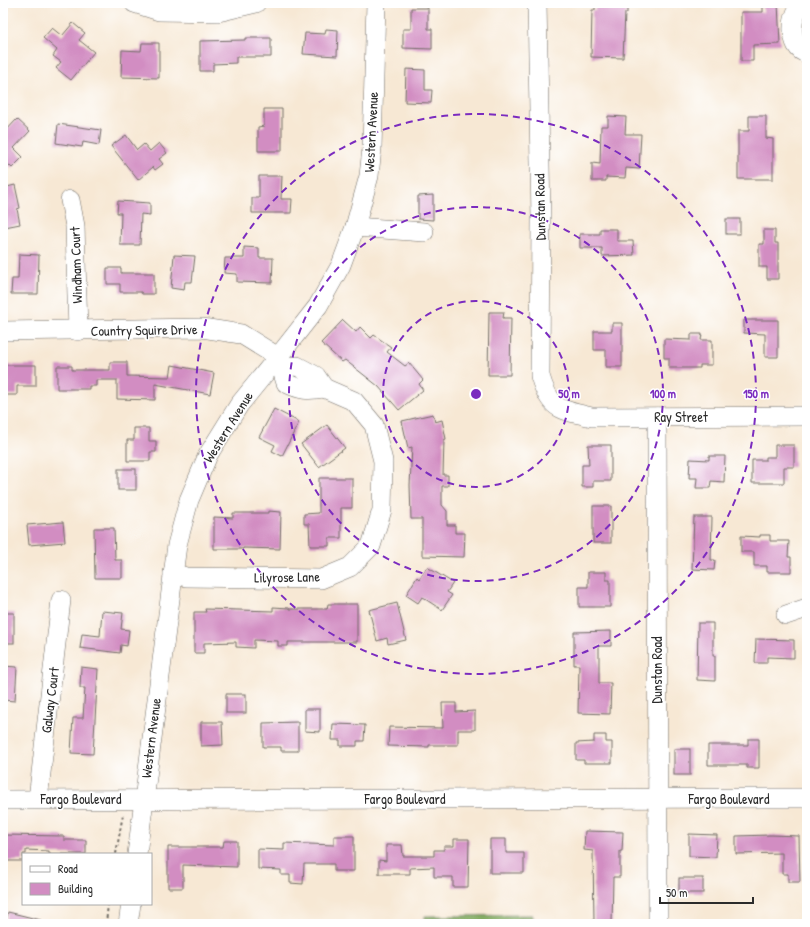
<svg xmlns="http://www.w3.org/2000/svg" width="810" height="927" font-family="'Patrick Hand',sans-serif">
	<rect width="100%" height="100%" fill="#fff"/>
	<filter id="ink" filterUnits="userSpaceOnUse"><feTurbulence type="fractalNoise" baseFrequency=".025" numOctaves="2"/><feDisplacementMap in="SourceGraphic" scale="8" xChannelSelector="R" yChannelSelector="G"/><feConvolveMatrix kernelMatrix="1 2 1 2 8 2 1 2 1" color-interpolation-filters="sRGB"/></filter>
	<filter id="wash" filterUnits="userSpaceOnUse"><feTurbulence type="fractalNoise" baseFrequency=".012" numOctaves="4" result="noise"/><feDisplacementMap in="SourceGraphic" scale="16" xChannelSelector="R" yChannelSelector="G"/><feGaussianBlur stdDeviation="0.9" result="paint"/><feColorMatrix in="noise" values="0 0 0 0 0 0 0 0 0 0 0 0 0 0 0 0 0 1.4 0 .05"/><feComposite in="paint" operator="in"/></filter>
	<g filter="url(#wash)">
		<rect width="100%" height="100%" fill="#f7e8d4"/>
		<path fill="#84ac64" stroke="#586c48" d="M532,915V924H425V916Z"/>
		<g id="blocks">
			<g fill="#d28dc2">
				<path d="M595,3H627V13H625L623,58L591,57L592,10H595Z"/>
				<path d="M763,3H778L780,44L753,45V61H741V12H763Z"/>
				<path d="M411,8H428V29H432V49L403,48V29H411Z"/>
				<path d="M73,23L85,33L79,40L94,52L71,80L56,68L61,62L53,56L57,50L43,38L52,28L62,36Z"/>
				<path d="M326,29L338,30L337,56L303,54L305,33L325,34Z"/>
				<path d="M245,38H271V57H236V63L213,64V71H200V41L245,40Z"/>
				<path d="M142,43H159V78L121,77L122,50L141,51Z"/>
				<path d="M406,69L425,70V90H432L431,103L405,102Z"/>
				<path d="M264,109H282V151H258V127L264,126Z"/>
				<path d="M608,116L626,117L625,134H641L639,169L626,168L625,178L606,177V181H592V163L600,164L601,126H608Z"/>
				<path d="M749,116H766V138L773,139V179H738V131H749Z"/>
				<path d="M17,119L30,131L14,148L23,157L12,168L3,159V134Z"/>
				<path d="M58,124L101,130L99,145L83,142L82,147L56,143Z"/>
				<path d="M126,135L137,150L144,144L150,151L159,143L167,153L159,159L163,164L155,170L153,167L138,180L111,146Z"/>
				<path d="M259,176H282L281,199H292L291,213H252V198H259Z"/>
				<path d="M15,185L20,208L17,209L20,224L5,227L3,216V188Z"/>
				<path d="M433,195V220L418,219V196Z"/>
				<path d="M118,201L150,203V215L141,214L140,245H120L121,213H117Z"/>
				<rect x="726" y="219" width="14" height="15"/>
				<path d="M600,229H617V241H633L634,255L602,256V248H580V234H600Z"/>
				<path d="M764,230H775V243H778V279H767V267H759V244H764Z"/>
				<path d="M244,247L259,248V258H273L272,283L237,282V274L224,273L225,258H244Z"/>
				<path d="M19,254L39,255L38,294H11L12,279H18Z"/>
				<path d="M174,255L195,256L192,282H185L184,290L171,288Z"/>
				<path d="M107,268H121V273H154V294H142L141,292H120V284H107Z"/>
				<path d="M489,312H504L503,318H511L510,375H488Z"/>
				<path d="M343,320L356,332L360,327L371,338L374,335L391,347L387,352L405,366L409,363L423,380L419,384L423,390L399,410L378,386L345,360L342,362L321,343Z"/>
				<path d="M744,320H778V357H765V334L744,333Z"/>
				<path d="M612,323H622V367H606V350H594V331H612Z"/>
				<path d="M691,334H702L701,340H712V365H700V368H669V358H664V339L691,340Z"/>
				<path d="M110,362H127V376L170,377L172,365L214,373L210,394L155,384V400L117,399V380H96V386H89V389H57V366H72V370H110Z"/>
				<path d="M4,365H36V386H17V395H4Z"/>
				<path d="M274,409L299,422L282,456L272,451L275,445L259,437Z"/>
				<path d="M433,414L435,422L442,420L446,439L444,440L443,475H448V486H442V505L447,511V525H455V533H465L464,557L422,556V519H411L410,485L412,447L408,448L402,421Z"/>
				<path d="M327,425L345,448L319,467L301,444Z"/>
				<path d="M134,428H149V441H156V452H150V461H127V440H134Z"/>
				<path d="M588,445H611V481H593V487H582V465H589Z"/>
				<path d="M775,445H794V467H784V483H752V460H766V457H775Z"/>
				<path d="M709,456H725L724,482L711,481L710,488H696L697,478H689L690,459L709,460Z"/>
				<rect x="118" y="469" width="18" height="21"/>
				<path d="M319,478H352V508H341V538H329V546H310L309,524H304V514L319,513Z"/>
				<rect x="593" y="506" width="18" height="37"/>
				<path d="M268,511L281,512L280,549L243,548V549H214V517L233,518V513H268Z"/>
				<path d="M694,517H712L711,560H715L714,570L692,569Z"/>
				<path d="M63,522L65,542L29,545L27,525Z"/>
				<path d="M94,528H114L115,560H122V578H95Z"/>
				<path d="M760,535H770V541H789L788,557H791V572H767V566H754V552H741V536L760,537Z"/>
				<path d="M427,567L453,583L447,592L452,595L442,610L422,597L418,603L406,595L417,577L419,579Z"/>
				<path d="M588,572H606V580H610V607H579V587H588Z"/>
				<path d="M397,603L406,640L388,644L387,638L377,641L369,610Z"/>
				<path d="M328,604H357V642H288V646H278V641L254,640V648L236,647V642L204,643V653H194V612H206L205,609L273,611V607L289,608V609H327Z"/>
				<path d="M102,611L123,613L121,629L129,630L127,646L121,645L120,653L80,648L82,634L100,636Z"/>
				<rect x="3" y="613" width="11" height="30"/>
				<path d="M698,623H713V656H715V681L697,680Z"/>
				<path d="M611,631V646H599V683H611L610,714L578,713L579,665H574V632Z"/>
				<path d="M756,639L794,640V658L767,657V663H755Z"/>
				<path d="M3,666L17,667L15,701L3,700Z"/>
				<path d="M81,667L98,669L93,754L71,753L73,718H83L85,688H80Z"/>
				<rect x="226" y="694" width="20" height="19"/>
				<path d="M442,703H456V712L475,711V730H458V745H429V747L388,746L389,727L443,728Z"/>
				<path d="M305,709H320V732L305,731Z"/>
				<path d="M201,722H222L223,745L201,746Z"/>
				<path d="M298,722V751H281V747H263V723Z"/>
				<path d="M333,724L365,725L364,741H357V746H340V740H332Z"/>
				<path d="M594,735H606V742H612V763H584V760H576V743L594,742Z"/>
				<path d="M748,739H759V768H747V765H708V745H748Z"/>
				<rect x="674" y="749" width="16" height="26"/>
				<path d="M585,831L623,832L622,851H620V877H613L612,923H594L593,851L584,850Z"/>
				<path d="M689,834L717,835L716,857L689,856Z"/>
				<path d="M3,835L64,836V840H86V854H49V851L26,850V854H23V861H3Z"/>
				<path d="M771,835L799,836L800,882H788V874H782V853L736,854V836Z"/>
				<path d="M334,836H354V871H334V864H304L303,884L290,883V875H281V870L258,869V849L284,850V843L334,845Z"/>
				<path d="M454,839H469L468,887H453V877H434V867L410,868V874H379V860L386,861V845H402L403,856H434V850H444V846H454Z"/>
				<path d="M490,839H506V853H524V873H490Z"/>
				<path d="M224,841H237V867L183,865V888H168V847H223Z"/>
				<rect x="679" y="878" width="24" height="15"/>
				<path d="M8,912L41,920L40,924H5Z"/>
			</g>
		</g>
	</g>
	<g filter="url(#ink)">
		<use href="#blocks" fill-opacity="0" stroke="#726d66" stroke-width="1"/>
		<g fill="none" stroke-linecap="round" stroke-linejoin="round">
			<defs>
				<g id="minor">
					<path d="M134,3L159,11L218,12L256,3"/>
					<path d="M537,3L541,218L540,376C550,410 560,410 592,417L807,416"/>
					<path d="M805,3C789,10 788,50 807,53"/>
					<path d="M70,200L75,226L78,331"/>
					<path d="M355,227L424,232"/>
					<path d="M3,331L202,328L241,334L278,357"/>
					<path d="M297,366L316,376L324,388C308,391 300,390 286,383L281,367Z"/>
					<path d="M657,417L658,924"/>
					<path d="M173,573L186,577L321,579L350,567L371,546L382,510L383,461L374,425L354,401L324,388"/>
					<path d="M786,615L807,608"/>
					<path d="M38,799L61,600"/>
					<path d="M3,800L807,798"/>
					<path d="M137,854L177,545L189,500L208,455L239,405L278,357L318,306L341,265L355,227L369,176L372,148L376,3"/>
					<path d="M128,924L131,904"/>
				</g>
			</defs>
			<use href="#minor" stroke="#726d66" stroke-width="20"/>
			<g stroke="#726d66" stroke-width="2" stroke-dasharray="3 3" stroke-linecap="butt">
				<path d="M116,854L123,814"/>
				<path d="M106,924L108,904"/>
			</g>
			<use href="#minor" stroke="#fff" stroke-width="19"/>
		</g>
	</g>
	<g fill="none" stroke="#7b2cbf" stroke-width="2" stroke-dasharray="7 5">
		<circle cx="476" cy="394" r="93"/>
		<circle cx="476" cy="394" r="187"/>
		<circle cx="476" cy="394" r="280"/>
	</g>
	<g text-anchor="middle" stroke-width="3" stroke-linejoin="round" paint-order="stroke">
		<g font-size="14" fill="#2b2b2b" stroke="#fff">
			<text transform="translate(371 132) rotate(-87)" y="5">Western Avenue</text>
			<text transform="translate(540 207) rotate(-91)" y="5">Dunstan Road</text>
			<text transform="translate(76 265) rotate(-92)" y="5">Windham Court</text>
			<text transform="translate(144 330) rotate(-1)" y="5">Country Squire Drive</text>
			<text x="681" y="422">Ray Street</text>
			<text transform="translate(228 427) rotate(-58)" y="5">Western Avenue</text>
			<text transform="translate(287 577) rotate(-1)" y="5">Lilyrose Lane</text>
			<text transform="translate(657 670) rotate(-90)" y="5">Dunstan Road</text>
			<text transform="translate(50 700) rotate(-83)" y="5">Galway Court</text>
			<text transform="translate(151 738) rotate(-83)" y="5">Western Avenue</text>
			<text x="81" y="804">Fargo Boulevard</text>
			<text x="405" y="804">Fargo Boulevard</text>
			<text x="729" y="804">Fargo Boulevard</text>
		</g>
	</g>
	<circle cx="476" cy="394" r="6" fill="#7b2cbf" stroke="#fff" stroke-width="2"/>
	<g font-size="12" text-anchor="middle" font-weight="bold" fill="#7b2cbf" stroke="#fff" stroke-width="3" stroke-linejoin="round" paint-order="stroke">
		<text x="569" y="398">50 m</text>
		<text x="663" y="398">100 m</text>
		<text x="756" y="398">150 m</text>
	</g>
	<rect width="810" height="927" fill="none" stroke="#fff" stroke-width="16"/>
	<rect x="22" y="853" width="130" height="52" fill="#ffffff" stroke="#aaaaaa"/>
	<rect x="30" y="866" width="20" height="6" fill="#ffffff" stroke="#aaaaaa"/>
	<text x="58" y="873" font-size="12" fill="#2b2b2b">Road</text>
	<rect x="30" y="883" width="20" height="12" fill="#d28dc2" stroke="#aaaaaa"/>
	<text x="58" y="893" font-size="12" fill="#2b2b2b">Building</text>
	<path d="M660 897v6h93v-6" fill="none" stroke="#2b2b2b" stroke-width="2"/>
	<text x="666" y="897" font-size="12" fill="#2b2b2b" stroke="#ffffff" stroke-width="3" paint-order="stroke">50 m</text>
</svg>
